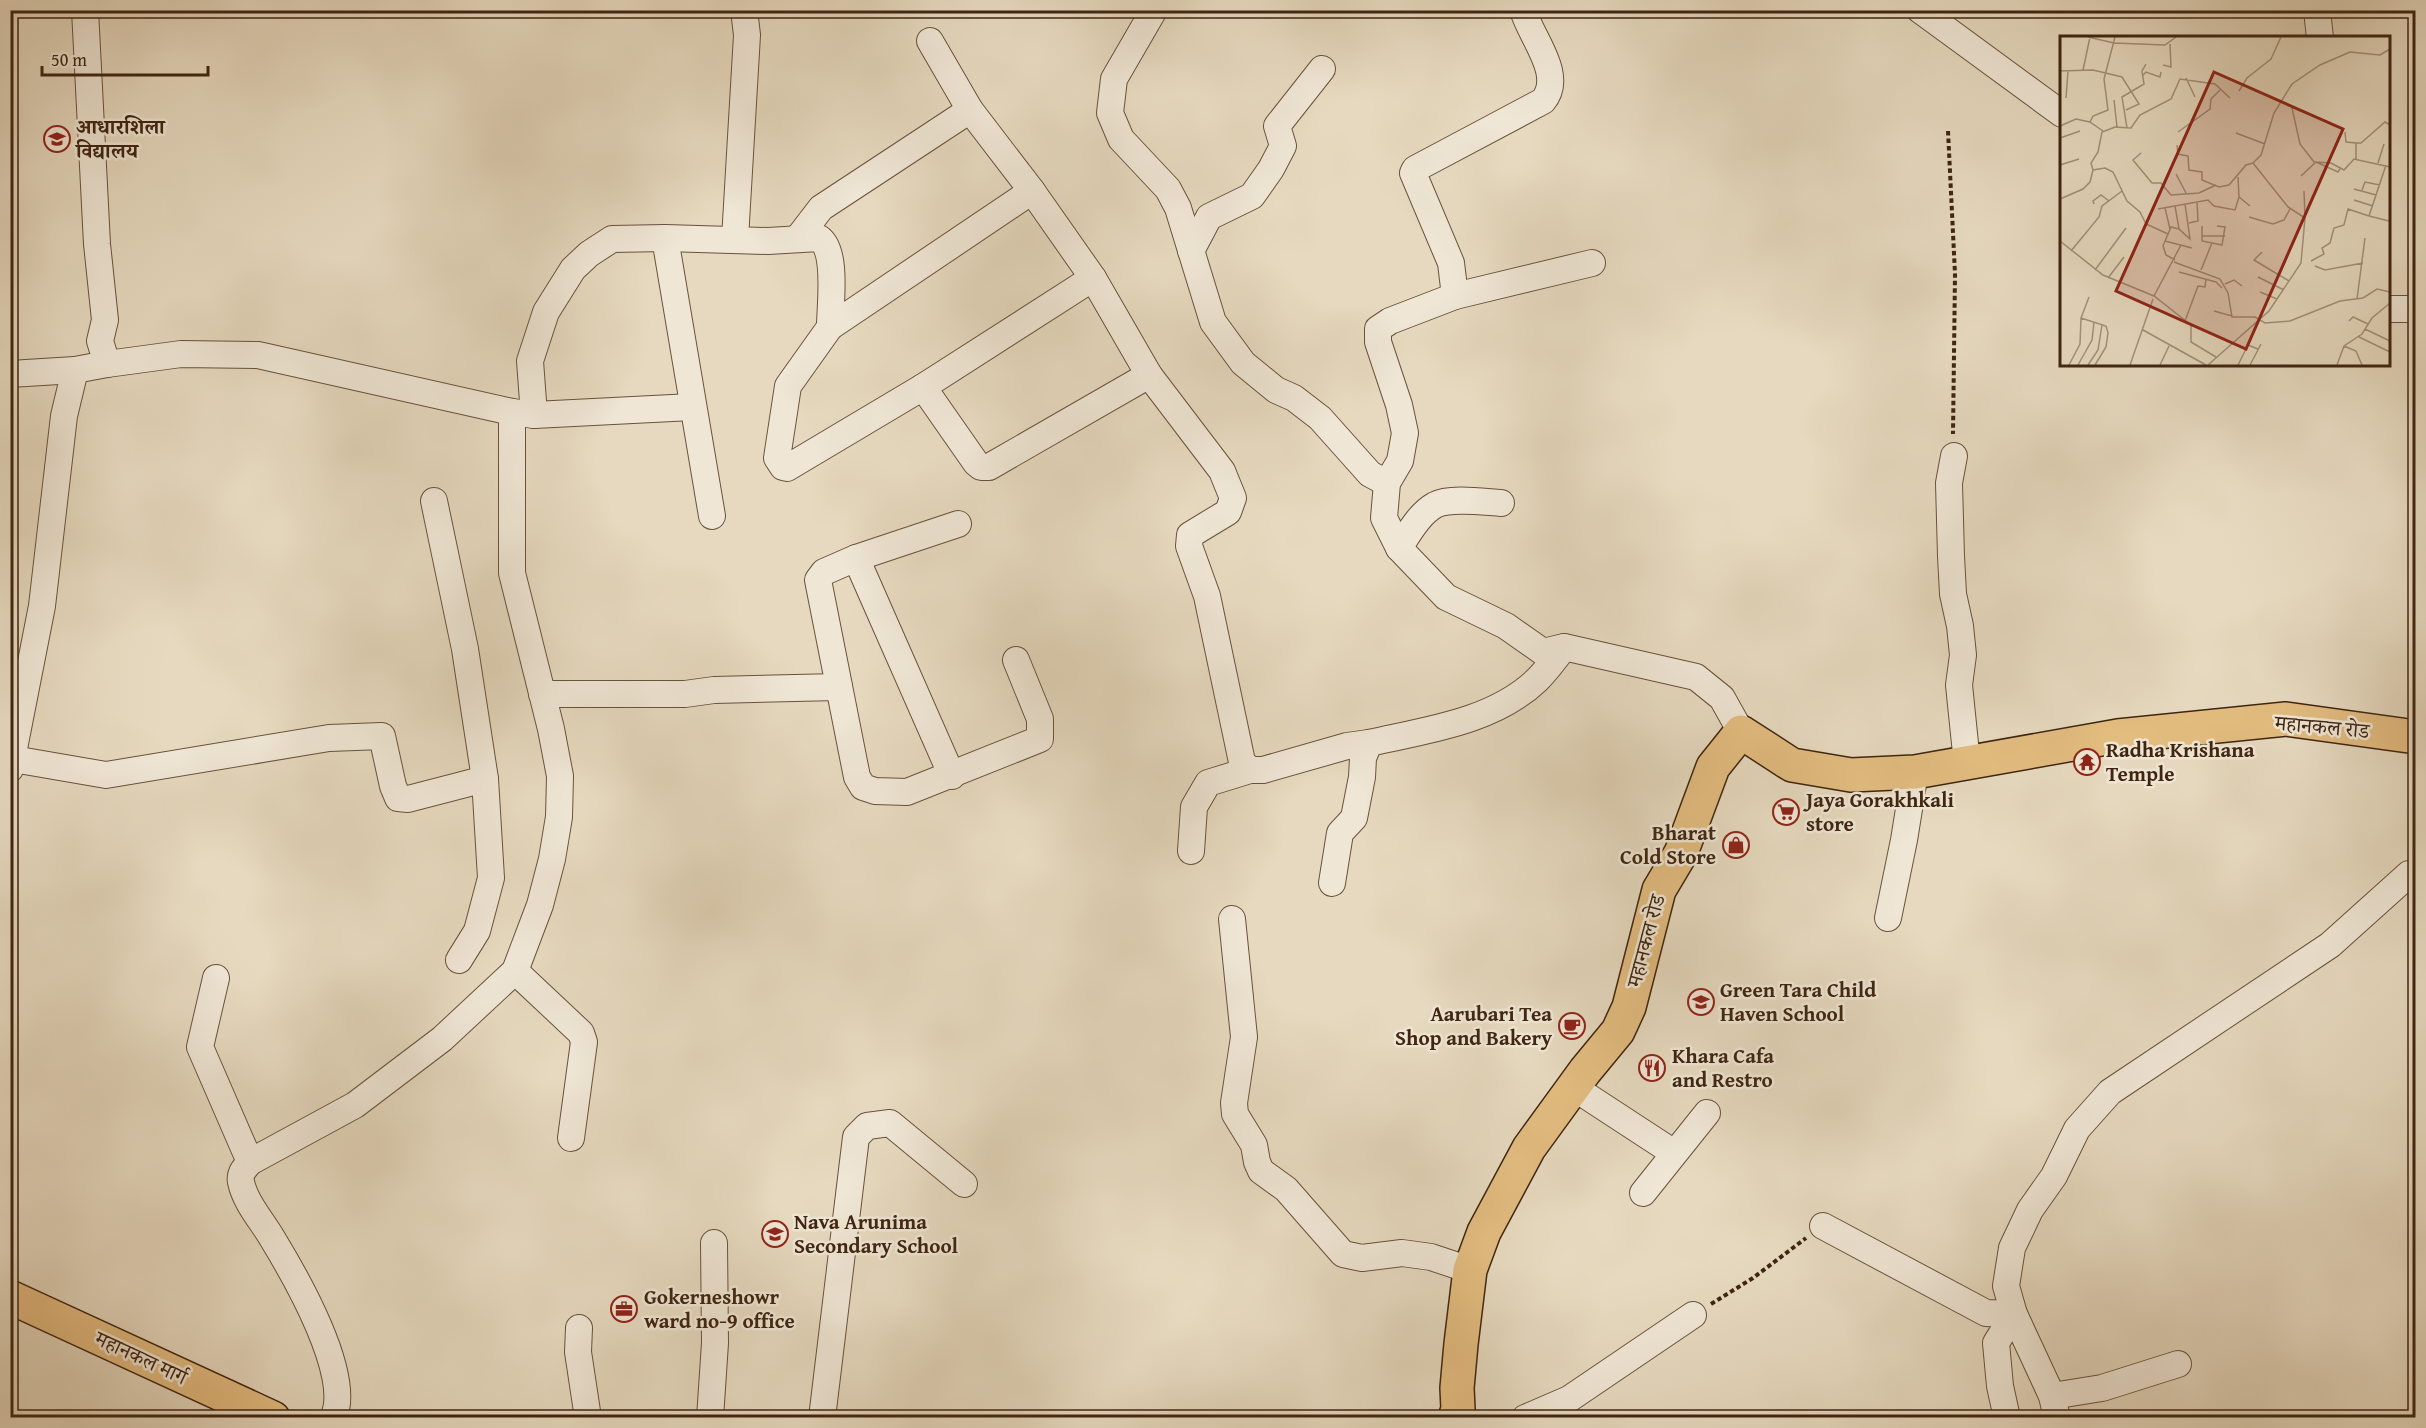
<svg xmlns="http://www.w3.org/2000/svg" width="2426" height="1428" font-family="'Gentium Book Plus','Noto Serif Devanagari',serif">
	<rect width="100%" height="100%" fill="#e6d9bf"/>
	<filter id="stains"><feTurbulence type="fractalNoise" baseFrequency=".00333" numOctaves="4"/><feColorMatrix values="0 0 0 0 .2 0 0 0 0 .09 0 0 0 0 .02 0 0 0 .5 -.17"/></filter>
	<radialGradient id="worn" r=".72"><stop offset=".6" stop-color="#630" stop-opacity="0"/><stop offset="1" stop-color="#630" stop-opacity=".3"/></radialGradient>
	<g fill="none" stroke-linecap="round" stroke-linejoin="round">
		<defs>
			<g id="minor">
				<path d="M1154,10L1114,79L1110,113L1121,139L1168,189L1178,208L1213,322L1243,363L1276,390L1294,398L1320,418L1370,474L1387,483"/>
				<path d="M1523,10C1531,38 1565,75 1543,101L1415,169L1413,173L1451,263L1455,296L1390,321L1378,329V342L1399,405L1405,433L1400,461L1387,483L1384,518L1399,548L1446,597L1506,626L1543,652L1564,647L1696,677L1722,698L1741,732"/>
				<path d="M1920,10L2062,114"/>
				<path d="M2317,10L2320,38"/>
				<path d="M930,41L970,110L1032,191L1093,278L1149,375L1222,471L1233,498L1228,512L1190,535L1189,546L1207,596L1242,762L1250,770H1263L1347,746L1369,743"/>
				<path d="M1032,191L830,327L788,386L777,458L783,467L787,468L923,387L1093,278"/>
				<path d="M665,238L712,516"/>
				<path d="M798,238L821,208L970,110"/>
				<path d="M735,239L747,35L744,10"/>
				<path d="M1191,251L1209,217L1252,196L1271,169L1283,146L1277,126L1322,69"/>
				<path d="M1455,296L1592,263"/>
				<path d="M2388,309H2416"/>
				<path d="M107,364L181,354L258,355L512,412L534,415L692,407"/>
				<path d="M10,374L75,370"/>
				<path d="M923,387L976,463L981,467H989L1149,375"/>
				<path d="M534,415L530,361L546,312L573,269L589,254L612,239L665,238L768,241L819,238C838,251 830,304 830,327"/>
				<path d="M1954,456L1949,483L1951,556L1953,594L1960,626L1963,655L1959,685L1967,763"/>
				<path d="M434,501L465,649L485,779L491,878L477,931L459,960"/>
				<path d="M958,524L856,558L824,572L818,580L857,777L863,787L875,791L907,792L1040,739V719L1016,660"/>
				<path d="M1399,548C1409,533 1419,514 1435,505C1450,497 1484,502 1501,503"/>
				<path d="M856,558L952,776"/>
				<path d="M542,694H685L714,690L839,687"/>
				<path d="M13,759L106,775L329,738L382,736L393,786L398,798L408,799L485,779"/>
				<path d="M10,769L42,606L64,416L75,370L107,364L100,341L105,320L97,244L85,10"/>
				<path d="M1191,851L1194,807L1208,783L1250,770"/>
				<path d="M1332,883L1340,833L1354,818L1362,777L1363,758L1369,743C1426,730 1493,722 1537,680C1547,670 1556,658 1564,647"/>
				<path d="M1888,918L1904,840L1915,772"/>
				<path d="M1232,919L1244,1037L1234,1103L1235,1114L1254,1145L1257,1162L1261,1171L1286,1189L1343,1254L1362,1258L1402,1253L1431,1257L1470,1270"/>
				<path d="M515,971L581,1033L584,1042L571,1138"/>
				<path d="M216,978L200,1047L250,1162"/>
				<path d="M1573,1087L1674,1153"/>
				<path d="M1643,1193L1707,1113"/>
				<path d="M1823,1226L1986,1313L2014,1314L1996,1343L2000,1386L2007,1418"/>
				<path d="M579,1328L578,1352L588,1418"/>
				<path d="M2052,1396L2102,1388L2178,1364"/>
				<path d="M333,1418C354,1377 294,1274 272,1238C262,1221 245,1202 241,1182C239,1173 245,1168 250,1162L355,1105L442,1039L515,971L540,905L552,859L559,817L560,776L551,729L512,573V412"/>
				<path d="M710,1418L715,1343L714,1243"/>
				<path d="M822,1418L856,1137L867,1126L890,1123L964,1184"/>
				<path d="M1525,1418L1569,1399L1693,1315"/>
				<path d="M2057,1418L2052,1396L2014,1314L2006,1286L2012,1248L2030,1210L2054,1176L2077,1129L2110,1092L2330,945L2409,874"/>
			</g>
			<g id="major">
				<path d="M10,1297L273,1418"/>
				<path d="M1455,1418L1458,1409L1457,1388L1461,1344L1470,1270L1484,1232L1529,1148L1585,1071L1618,1031L1629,1007L1659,890L1681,853L1713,767L1741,732L1792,765L1851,775L1915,772L2118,736L2286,719L2416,737"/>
			</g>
		</defs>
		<use href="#minor" stroke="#69523c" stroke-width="28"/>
		<use href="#major" stroke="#3f2511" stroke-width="36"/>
		<g stroke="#3f2511" stroke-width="4" stroke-dasharray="4.5 3" stroke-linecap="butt">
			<path d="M1948,131L1955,274L1953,434"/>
			<path d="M1711,1304L1753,1278L1806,1238"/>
		</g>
		<use href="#minor" stroke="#efe6d5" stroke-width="26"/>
		<use href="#major" stroke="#e3bc80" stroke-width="33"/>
	</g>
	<defs>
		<symbol id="school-ring" viewBox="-11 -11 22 22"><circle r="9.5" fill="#efe6d5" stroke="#8f2418" stroke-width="1.5"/><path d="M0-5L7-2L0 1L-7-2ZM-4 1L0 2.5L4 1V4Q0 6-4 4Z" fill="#8f2418"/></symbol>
		<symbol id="temple-ring" viewBox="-11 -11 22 22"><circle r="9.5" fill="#efe6d5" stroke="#8f2418" stroke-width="1.5"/><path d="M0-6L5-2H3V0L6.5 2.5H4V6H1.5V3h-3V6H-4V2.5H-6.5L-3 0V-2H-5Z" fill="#8f2418"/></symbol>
		<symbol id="supermarket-ring" viewBox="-11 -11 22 22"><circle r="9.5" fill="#efe6d5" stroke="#8f2418" stroke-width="1.5"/><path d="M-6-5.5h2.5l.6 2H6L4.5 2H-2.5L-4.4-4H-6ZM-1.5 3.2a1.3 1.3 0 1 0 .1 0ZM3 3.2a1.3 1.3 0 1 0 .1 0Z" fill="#8f2418"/></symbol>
		<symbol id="shop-ring" viewBox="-11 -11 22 22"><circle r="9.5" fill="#efe6d5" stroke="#8f2418" stroke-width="1.5"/><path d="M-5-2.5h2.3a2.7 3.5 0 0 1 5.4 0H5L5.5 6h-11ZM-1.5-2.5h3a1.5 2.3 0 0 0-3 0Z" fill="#8f2418"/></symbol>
		<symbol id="cafe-ring" viewBox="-11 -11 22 22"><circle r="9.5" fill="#efe6d5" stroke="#8f2418" stroke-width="1.5"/><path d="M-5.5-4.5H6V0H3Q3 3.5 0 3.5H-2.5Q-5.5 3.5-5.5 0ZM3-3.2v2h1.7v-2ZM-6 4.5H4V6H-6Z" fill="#8f2418"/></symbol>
		<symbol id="restaurant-ring" viewBox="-11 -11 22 22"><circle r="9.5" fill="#efe6d5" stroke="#8f2418" stroke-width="1.5"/><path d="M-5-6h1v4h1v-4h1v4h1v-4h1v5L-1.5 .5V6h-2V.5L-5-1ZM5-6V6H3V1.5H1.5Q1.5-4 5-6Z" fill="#8f2418"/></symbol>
		<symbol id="office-ring" viewBox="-11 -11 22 22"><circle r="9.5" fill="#efe6d5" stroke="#8f2418" stroke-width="1.5"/><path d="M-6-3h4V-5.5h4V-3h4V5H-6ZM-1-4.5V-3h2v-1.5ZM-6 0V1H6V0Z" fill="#8f2418"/></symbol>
	</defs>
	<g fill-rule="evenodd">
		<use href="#school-ring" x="42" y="124" width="30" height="30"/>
		<use href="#temple-ring" x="2072" y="747" width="30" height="30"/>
		<use href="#supermarket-ring" x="1771" y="797" width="30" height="30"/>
		<use href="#shop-ring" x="1721" y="830" width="30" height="30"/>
		<use href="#school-ring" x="1686" y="987" width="30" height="30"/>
		<use href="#cafe-ring" x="1557" y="1011" width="30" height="30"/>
		<use href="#restaurant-ring" x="1637" y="1053" width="30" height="30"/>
		<use href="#school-ring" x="760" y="1219" width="30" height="30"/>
		<use href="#office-ring" x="609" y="1294" width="30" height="30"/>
	</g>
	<g text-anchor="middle" stroke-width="5" stroke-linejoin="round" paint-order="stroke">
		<g font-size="21" font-weight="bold" fill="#3f2511" stroke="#efe6d5" text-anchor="start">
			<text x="76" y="134">आधारशिला<tspan x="76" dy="24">विद्यालय</tspan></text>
			<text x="2106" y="757">Radha Krishana<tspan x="2106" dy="24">Temple</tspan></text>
			<text x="1806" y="807">Jaya Gorakhkali<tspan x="1806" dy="24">store</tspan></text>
			<text x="1716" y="840" text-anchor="end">Bharat<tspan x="1716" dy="24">Cold Store</tspan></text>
			<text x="1720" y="997">Green Tara Child<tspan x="1720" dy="24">Haven School</tspan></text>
			<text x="1552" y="1021" text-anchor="end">Aarubari Tea<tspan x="1552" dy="24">Shop and Bakery</tspan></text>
			<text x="1672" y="1063">Khara Cafa<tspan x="1672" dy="24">and Restro</tspan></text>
			<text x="794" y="1229">Nava Arunima<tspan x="794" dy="24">Secondary School</tspan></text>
			<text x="644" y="1304">Gokerneshowr<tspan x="644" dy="24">ward no-9 office</tspan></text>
		</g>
		<g font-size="21" fill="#3f2511" stroke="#efe6d5">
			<text transform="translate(2322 727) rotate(5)" y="7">महानकल रोड</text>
			<text transform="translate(1646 941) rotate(-75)" y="7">महानकल रोड</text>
			<text transform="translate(141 1358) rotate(25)" y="7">महानकल मार्ग</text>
		</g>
	</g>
	<g transform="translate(2060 36)">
		<rect width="330" height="330" fill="#e6d9bf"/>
		<path fill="none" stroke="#a39179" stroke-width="1.5" d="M28,1L54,7L105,9L116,1M103,29L111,31L110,8M23,34L30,1M0,35L33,34L62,41L79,68L66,74M83,39L86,36L100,41L101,36M126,42L135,61M179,55L187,42L211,23L221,1M6,62L8,35M54,64L57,91M232,72L240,108L254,126L271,127L284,134L294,123L330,131M0,90L16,83L30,86M67,92L62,61L84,48L82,35L86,28M43,95L30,86L33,80L48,74L44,43L55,1M118,96L150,73L151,63L160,54M285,96L286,106L296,107V123M176,97L205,108M0,102L20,95M296,107H301L325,86L330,89M117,109L118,118L128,120L129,134L142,136V144L159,151L169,149L186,129L193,127M81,117L73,124L92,147H101L111,159L139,157L156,149M318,127L324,108M0,129L19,123M326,129L309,180L329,185M33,134L31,127L38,116L42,96L55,91L71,92L80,79L111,63L120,43L155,48L170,62M116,138L126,157M241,140L256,126L278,136L280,133M178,141L179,161L190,170M294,153L316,159M302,154L305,146L320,149M244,155L245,181M0,163L23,153L30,146L33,134L45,132L53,136L67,165L80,176L86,188L108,198M294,164L313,170M34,168L33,165L41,159L49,165M115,170L119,193L130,203L125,168M105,172L110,193M98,173L148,164L154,170L175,174L179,161M189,181L213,188L224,184L230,173M129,187L138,185L137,166M142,190V205L162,209L165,191L157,190M142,200H165M0,205L43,239L94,260L131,289V306L156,321M105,205L132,212M11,215L39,181L42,170L62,155M202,216L194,224L229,245M115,224L106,219L103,210L111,191L119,193M251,225L264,218L262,212L270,207L274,192L284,189L288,173L309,180M114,226L160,243L168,257L172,281H195L205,287L230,285L280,265L303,262L317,253L330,256M255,230L265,234L303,227M35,234L66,192M141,234L152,207M119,236L156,246L162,252M198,241L224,254M48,242L64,221M165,248L174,244L182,250M200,256L217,263M94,260L121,209M29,261L21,282L46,290L48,297L46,311L35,329M297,263L305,202M154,275L172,280M125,285L138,250L145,251L146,243M289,285L293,281L308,288M305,293L330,305M83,294L146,329M299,301L330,316M284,310L296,315L302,329M9,329L20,308L21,282M18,329L32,304L34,286M28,329L38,314L42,289M70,329L93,263M100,329L109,310M148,329L209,275L241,227L245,182L228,171L193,127L201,119L214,77L232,48L260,29L290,16L320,19L330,13M178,329L188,309L198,313M190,329L201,308M277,329L284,310L302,298L312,282L330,267"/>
		<path fill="#8f2418" fill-opacity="0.15" stroke="#8f2418" stroke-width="3" d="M154,36L283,93L186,313L56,255Z"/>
		<rect width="330" height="330" fill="none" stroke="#3f2511" stroke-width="3"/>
	</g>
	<rect width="2426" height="1428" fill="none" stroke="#e6d9bf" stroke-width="36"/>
	<rect x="12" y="12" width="2402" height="1404" fill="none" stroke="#3f2511" stroke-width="3"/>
	<rect x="18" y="18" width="2390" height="1392" fill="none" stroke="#3f2511" stroke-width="1.5"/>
	<path d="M42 66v9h166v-9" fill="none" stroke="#3f2511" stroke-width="3"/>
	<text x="51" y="66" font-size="18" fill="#3f2511" stroke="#efe6d5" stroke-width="4.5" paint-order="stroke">50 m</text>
	<rect width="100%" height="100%" filter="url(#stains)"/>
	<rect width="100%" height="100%" fill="url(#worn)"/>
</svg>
